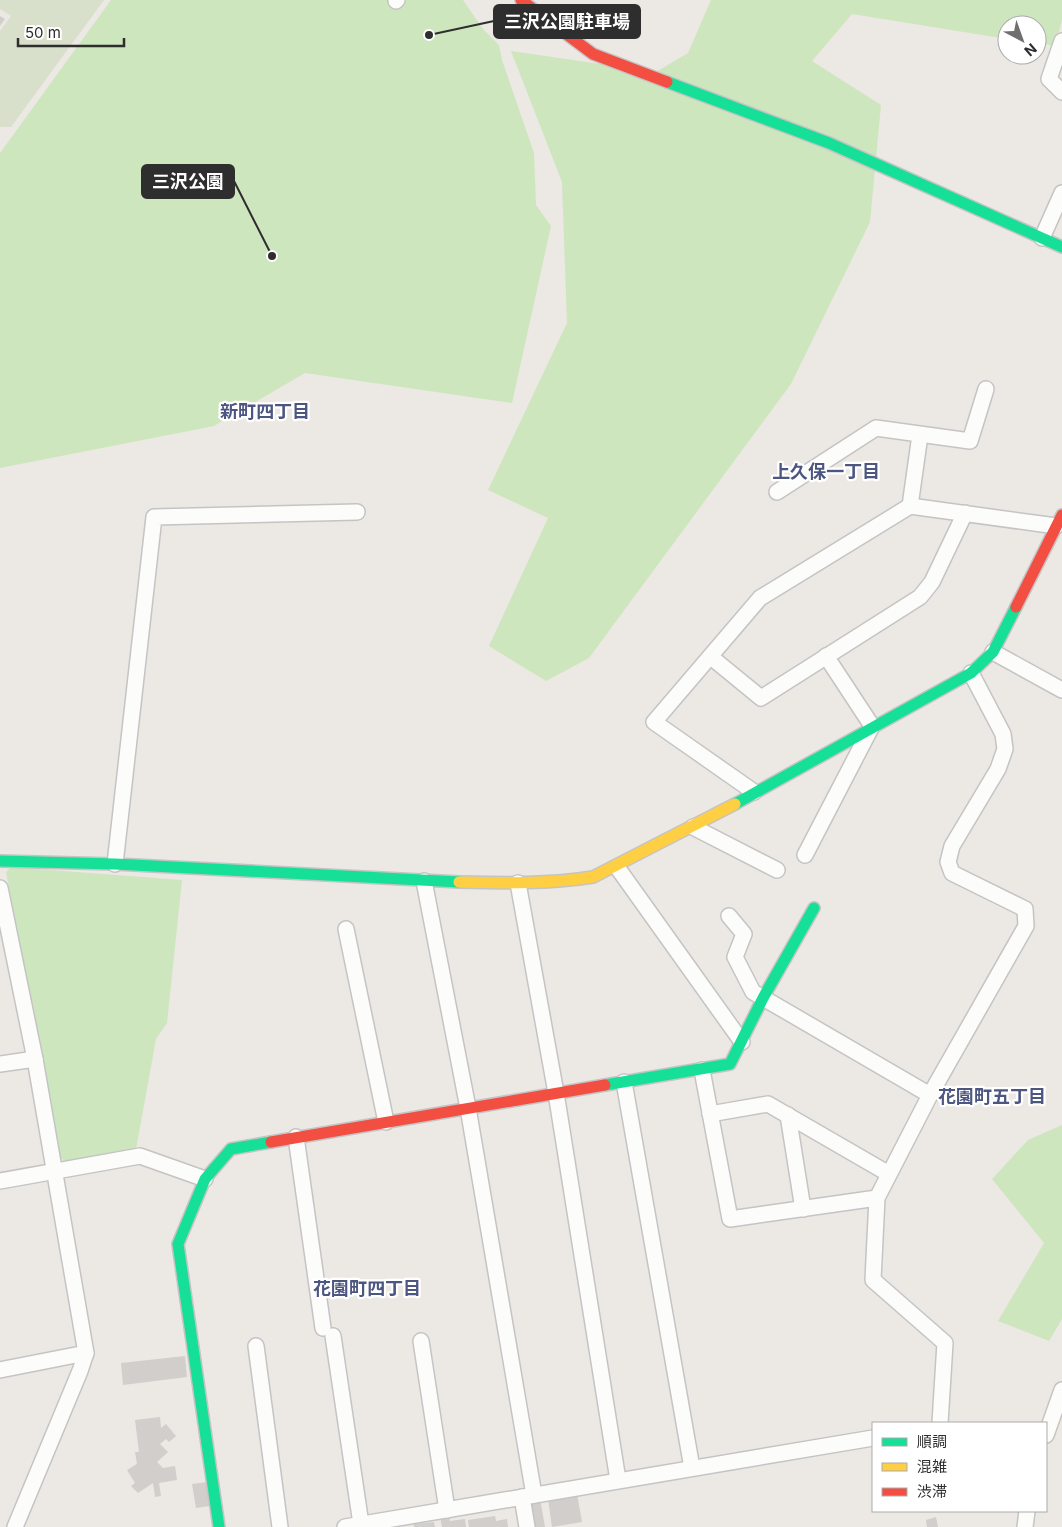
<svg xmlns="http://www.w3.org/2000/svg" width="1062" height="1527" font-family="Inter,'Noto Sans JP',sans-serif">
	<rect width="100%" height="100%" fill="#ece8e4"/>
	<g fill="#cee6be">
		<path d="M111,0H463L483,29L499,45L502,60L534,153L536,205L551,226L512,403L305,373L214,426L0,468V153Z"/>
		<path d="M711,0H1062V20L1055,46L1037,43V25H1007V39L852,14L812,61L881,105L870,222L791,384L589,658L546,681L489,646L548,518L488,490L567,323L562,182L511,51L656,72L688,53Z"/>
		<path d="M11,867L182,880L167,1023L156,1039L136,1149L68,1162L60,1158L6,872Z"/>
		<path d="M1062,1125V1319L1049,1341L998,1321L1044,1243L992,1179L1028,1140Z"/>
	</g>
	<path fill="#d8e0cc" d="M0,0H104L11,127H0V31L11,16L0,9Z"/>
	<g fill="#d1cecb">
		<path d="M0,16L5,19L0,26Z"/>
		<path d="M185,1356L187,1377L123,1385L121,1363Z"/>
		<path d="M160,1417L161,1428L166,1424L176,1436L169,1442L166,1439L160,1444L168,1452L157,1462L163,1468L175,1466L177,1480L159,1483L161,1496L155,1497L153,1483L138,1493L131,1486L135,1483L127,1470L137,1464L135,1452H139L135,1420Z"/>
		<path d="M207,1482L210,1506L196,1508L192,1484Z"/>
		<path d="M577,1494L582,1522L552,1527L548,1499Z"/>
		<path d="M540,1499L545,1527H535L530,1501Z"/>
		<path d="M449,1516L450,1521L465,1519L466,1527H442L440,1517Z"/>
		<path d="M495,1516L496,1521L507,1519L508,1527H469L468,1520Z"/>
		<path d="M936,1517L938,1527H927L926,1520Z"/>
		<path d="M434,1522L435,1527H414V1524Z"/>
	</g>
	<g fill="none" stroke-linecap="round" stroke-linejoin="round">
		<defs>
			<g id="street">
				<path d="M396,1L397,0"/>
				<path d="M1062,41L1049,79L1062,92"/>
				<path d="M1042,238L1062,193"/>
				<path d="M777,492L876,428L970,441L986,389"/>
				<path d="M910,506L920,435"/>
				<path d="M993,652L1062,690"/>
				<path d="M711,657L761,698L920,597L932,582L965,513"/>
				<path d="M754,792L654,722L760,598L910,506L1056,526"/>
				<path d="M693,827L777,870"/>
				<path d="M805,855L872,726L826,656"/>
				<path d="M115,864L154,517L357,512"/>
				<path d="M617,867L742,1042"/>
				<path d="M424,881L468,1108L534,1495"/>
				<path d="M518,883L556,1093L618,1480"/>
				<path d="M0,888L35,1059L86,1353L80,1371L15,1527"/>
				<path d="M729,916L744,934L735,957L753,992L930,1095"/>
				<path d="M346,929L386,1122"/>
				<path d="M0,1064L35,1059"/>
				<path d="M702,1070L730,1219L877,1198"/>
				<path d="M624,1082L692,1468"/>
				<path d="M710,1114L768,1104L889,1174"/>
				<path d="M788,1115L803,1209"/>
				<path d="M296,1137L323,1328"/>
				<path d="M0,1181L140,1156L205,1179"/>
				<path d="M333,1336L361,1524"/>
				<path d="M421,1341L447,1510"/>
				<path d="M256,1346L280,1527"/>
				<path d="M0,1370L86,1353"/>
				<path d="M940,1423L945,1343L873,1280L877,1198L930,1095L1026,926L1025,909L952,873L948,862L952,846L998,769L1005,749L1003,734L971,673"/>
				<path d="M1046,1435L1062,1390"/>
				<path d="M522,1497L527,1527"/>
				<path d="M345,1527L873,1438"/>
				<path d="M1025,1527L1027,1511"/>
			</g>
			<g id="fast">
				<path d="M667,82L829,143L1062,247"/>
				<path d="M735,804L971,673L993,652L1016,607"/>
				<path d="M0,861L115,864L459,882"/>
				<path d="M605,1085L730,1064L763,998L814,908"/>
				<path d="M219,1527L178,1244L205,1179L231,1149L271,1142"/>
			</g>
			<path id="slow" d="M459,882C504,883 549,884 593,877L735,804"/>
			<g id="jam">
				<path d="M521,0L593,54L667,82"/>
				<path d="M1016,607L1062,515"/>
				<path d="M271,1142L605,1085"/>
			</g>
		</defs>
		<use href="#street" stroke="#c5c4c5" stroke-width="18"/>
		<use href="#fast" stroke="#c5c4c5" stroke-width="14"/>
		<use href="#slow" stroke="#c5c4c5" stroke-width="14"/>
		<use href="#jam" stroke="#c5c4c5" stroke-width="14"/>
		<use href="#street" stroke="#fcfcfb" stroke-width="15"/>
		<use href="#fast" stroke="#16e098" stroke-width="11"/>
		<use href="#slow" stroke="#ffcf43" stroke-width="11"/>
		<use href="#jam" stroke="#f24e42" stroke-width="11"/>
	</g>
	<g text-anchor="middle" stroke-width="4.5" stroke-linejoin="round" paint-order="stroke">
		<g font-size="18" font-weight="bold" fill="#4d5680" stroke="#fff">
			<text x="265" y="418">新町四丁目</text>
			<text x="826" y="478">上久保一丁目</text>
			<text x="992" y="1103">花園町五丁目</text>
			<text x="367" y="1295">花園町四丁目</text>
		</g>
	</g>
	<path fill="none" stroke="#2e2e2e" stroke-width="2" d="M429 35L494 21M272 256L234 181"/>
	<g fill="#2e2e2e" stroke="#fff" stroke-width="2">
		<circle cx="429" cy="35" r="5"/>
		<circle cx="272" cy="256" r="5"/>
	</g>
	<g fill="#2e2e2e" stroke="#2e2e2e" stroke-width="2">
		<rect x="494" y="5" width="146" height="33" rx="5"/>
		<rect x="142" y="165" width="92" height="33" rx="5"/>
	</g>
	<g font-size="18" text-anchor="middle" font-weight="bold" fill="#fff">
		<text x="567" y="28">三沢公園駐車場</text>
		<text x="188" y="188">三沢公園</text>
	</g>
	<rect x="872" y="1422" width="175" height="90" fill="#ffffff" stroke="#ababab"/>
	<rect x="882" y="1438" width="25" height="8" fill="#16e098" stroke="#ababab"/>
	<text x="917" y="1447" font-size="15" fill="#2e2e2e">順調</text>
	<rect x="882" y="1463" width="25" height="8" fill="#ffcf43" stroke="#ababab"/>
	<text x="917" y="1472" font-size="15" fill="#2e2e2e">混雑</text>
	<rect x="882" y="1488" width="25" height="8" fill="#f24e42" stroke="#ababab"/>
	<text x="917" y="1497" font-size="15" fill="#2e2e2e">渋滞</text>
	<g transform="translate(1022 40) rotate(139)"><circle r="24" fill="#ffffff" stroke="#ababab"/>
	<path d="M0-4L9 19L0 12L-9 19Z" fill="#706f6e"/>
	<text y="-8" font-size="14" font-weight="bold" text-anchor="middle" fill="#2e2e2e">N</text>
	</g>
	<path d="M18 38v8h106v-8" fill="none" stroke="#2e2e2e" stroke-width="2.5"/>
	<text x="25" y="38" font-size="15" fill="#2e2e2e" stroke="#ffffff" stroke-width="4" paint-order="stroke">50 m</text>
</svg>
